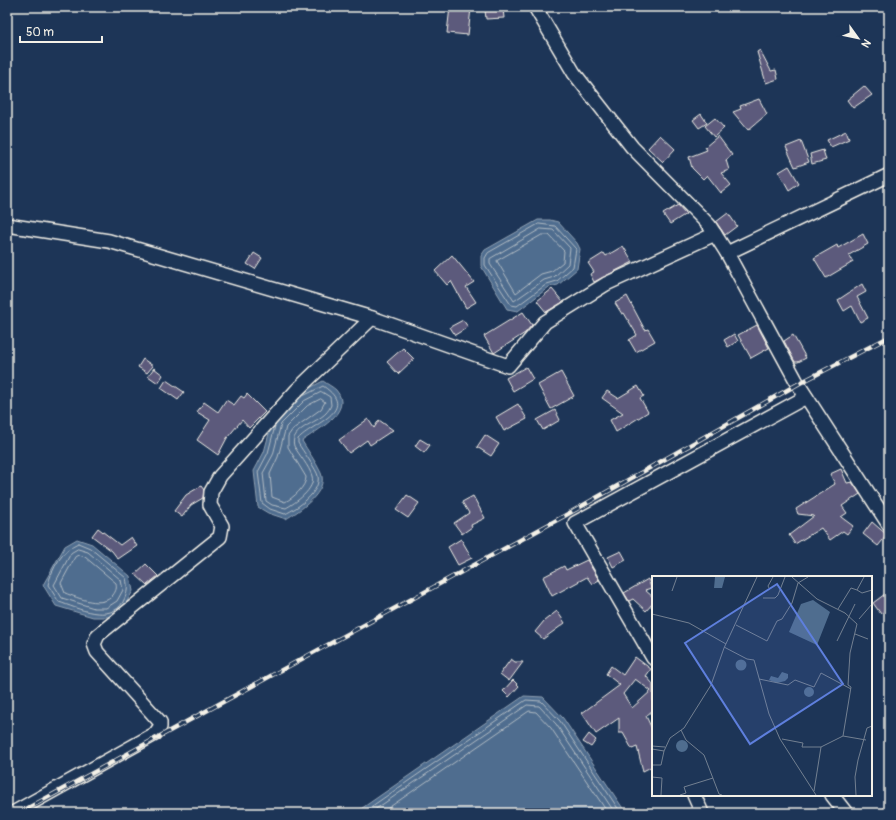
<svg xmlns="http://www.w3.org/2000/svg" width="896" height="820" font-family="Pangolin,sans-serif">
	<rect width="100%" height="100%" fill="#1d3557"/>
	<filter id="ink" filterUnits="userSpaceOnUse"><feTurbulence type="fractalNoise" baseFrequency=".025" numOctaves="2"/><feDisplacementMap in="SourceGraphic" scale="8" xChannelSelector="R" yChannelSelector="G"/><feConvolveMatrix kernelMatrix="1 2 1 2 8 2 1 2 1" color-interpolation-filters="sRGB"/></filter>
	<g filter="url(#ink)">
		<g fill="#4f6d8f" stroke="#91a2b3">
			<path d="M538,220H550L558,222L577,243L580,249L577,269L558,285L549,287L518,311L507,309L481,266V256L485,250Z"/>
			<path d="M323,381C327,384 333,387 336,390C355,412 315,431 302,441C308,451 316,462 321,473C329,492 299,511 286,519L268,513L258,507L254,471L264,452L273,419L298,394Z"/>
			<path d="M77,539L92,544L130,576L133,591L124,607L109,617H93L56,606L43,585L65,546Z"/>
			<path d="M524,696L543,697L563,718L626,813H355Z"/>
		</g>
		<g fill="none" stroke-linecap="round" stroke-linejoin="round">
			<g stroke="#b2bcc4" stroke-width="1">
				<path d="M539,224L555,226L576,249L573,267L557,281L547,284L517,306L511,305L485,265V258L488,253Z"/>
				<path d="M541,229L553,230L570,248L568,264L554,277L544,280L514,301L490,264V259Z"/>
				<path d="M542,235H549L564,251L563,262L552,271L541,274L516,293L497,261Z"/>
				<path d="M322,392L330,397L331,405C330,408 328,411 326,413C317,423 289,429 294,446C299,455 309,466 312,476C316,489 295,503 286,508L272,505L266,501L263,473L273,455L281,424L304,401Z"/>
				<path d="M321,399L325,402L321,409L293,429L288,436V447L306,477C306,487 293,498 285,502L272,497L270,474L278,457L286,427L307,406Z"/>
				<path d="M275,426L268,453L258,472L262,503L270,509L285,514C298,508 321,492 318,476C317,470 302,450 298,443V439C312,423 360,411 323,386L301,397"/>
				<path d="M78,543L90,548L126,578C128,588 128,592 123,602C110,624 77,608 59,602L48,585C51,570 63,549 78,543Z"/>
				<path d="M78,549L88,552L121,580L123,590L117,601L106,608H94L62,598L54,585L71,553Z"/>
				<path d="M79,555L85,557L116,583C117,588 116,591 113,595C103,609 78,598 65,593L61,583L75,557Z"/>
				<path d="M362,813L526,700L541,701L560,721L621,813"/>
				<path d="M370,813L527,705L539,706L556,724L615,813"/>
				<path d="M381,813L529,711L536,712L551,728L608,813"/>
			</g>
		</g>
		<g fill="#5c5a7b" stroke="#f4f1e8" fill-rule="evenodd">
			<path d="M450,7L471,8L468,35L447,33Z"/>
			<path d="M503,9L504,18L486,19L485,10Z"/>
			<path d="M760,50L771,71L776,70L778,79L766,83L757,52Z"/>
			<path d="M864,86L872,95L853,108L847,100Z"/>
			<path d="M759,99L767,114L748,130L733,112L741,109L740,106Z"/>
			<path d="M701,114L707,123L699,128L693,120Z"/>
			<path d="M715,118L724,128L714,137L705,126Z"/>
			<path d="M846,131L849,139L831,147L827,140Z"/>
			<path d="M660,135L675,149L663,162L648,148Z"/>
			<path d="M718,136L732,155L726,160L729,170L721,173L731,185L721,193L707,175L703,179L692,168L689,157L707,150L705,147Z"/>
			<path d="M801,141L809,162L795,167L786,147Z"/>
			<path d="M823,150L826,160L812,164L810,154Z"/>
			<path d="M789,166L799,183L789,190L779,172Z"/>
			<path d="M678,205L686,214L670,224L663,214Z"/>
			<path d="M728,213L737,226L725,235L716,222Z"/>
			<path d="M863,234L868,244L849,255L853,262L826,278L814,258L837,245L838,248Z"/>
			<path d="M623,246L633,262L594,282L590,274L594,272L588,263L604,253L606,256Z"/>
			<path d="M254,253L262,258L255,269L247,264Z"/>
			<path d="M452,255L474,282L466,287L476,302L466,308L451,281L447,285L435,271Z"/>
			<path d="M862,284L866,292L857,297L868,318L860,322L852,306L844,311L838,300Z"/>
			<path d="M552,289L563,302L546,312L537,301Z"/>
			<path d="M627,296L645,330L648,329L655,341L636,352L629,340L637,335L624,313L622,314L615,303Z"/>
			<path d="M523,312L532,325L525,333L494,353L484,336Z"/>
			<path d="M463,320L468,327L455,335L450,327Z"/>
			<path d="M757,325L769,348L751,358L738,335Z"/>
			<path d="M734,334L738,341L728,347L724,340Z"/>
			<path d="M793,335L806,358L798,362H795L784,341Z"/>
			<path d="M403,348L414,359L398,374L387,362Z"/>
			<path d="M143,359L153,366L147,373L138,367Z"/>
			<path d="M526,367L533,379L513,391L506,378Z"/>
			<path d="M154,368L163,375L158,383L148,376Z"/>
			<path d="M561,372L574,396L551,409L538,385Z"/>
			<path d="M166,380L184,392L178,400L161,388Z"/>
			<path d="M638,386L644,396L640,398L648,412L616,432L610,420L623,413L602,398L607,391L618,398Z"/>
			<path d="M247,394L265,412L249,428L242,420L227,438L218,455L197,440L210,420L197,412L204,402L218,412L226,400L234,405L241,396L244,398Z"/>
			<path d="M518,404L527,419L504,431L496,417Z"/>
			<path d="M555,410L560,420L543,430L537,420Z"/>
			<path d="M368,419L374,428L379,420L393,430L370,445L367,440L349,453L339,440Z"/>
			<path d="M485,435L499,444L491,456L477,447Z"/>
			<path d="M420,439L430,445L424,453L415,446Z"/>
			<path d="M841,469L847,483L852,482L860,494L842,506L847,513L841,517L853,526L847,534L843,531L830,540L821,528L795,544L789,535L814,516L798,514L796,509L835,484L830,474Z"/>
			<path d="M201,486L204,490L203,498L191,505L182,517L174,511L186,495Z"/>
			<path d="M407,495L419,503L408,518L396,510Z"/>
			<path d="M473,496L485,518L471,525L472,527L462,534L454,523L469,513L462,502Z"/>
			<path d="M872,522L887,535L878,546L863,534Z"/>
			<path d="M98,528L120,545L131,537L137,546L118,559L112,551L92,536Z"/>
			<path d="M461,539L472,558L458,565L448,547Z"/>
			<path d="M621,551L626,560L613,567L608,557Z"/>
			<path d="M587,560L599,580L592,584L587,577L552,596L543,577L564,566L566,570Z"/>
			<path d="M146,564L158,576L147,585L135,574Z"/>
			<path d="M648,579L651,588L645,590L653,597V603L646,611L633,599L629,601L624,593Z"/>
			<path d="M889,591V608L881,614L873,603Z"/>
			<path d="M557,611L565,623L543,639L535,632L544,621Z"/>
			<path d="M635,657L651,669L646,676L653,684V710L646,716L653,731V766L643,771L637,747L632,749L623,733H619V718L596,734L582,713L620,685L606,674L611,666L623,675ZM635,679L651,691L632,708L623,694Z"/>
			<path d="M511,659L515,662H523L509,681L500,674Z"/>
			<path d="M513,680L519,686L509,697L503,691Z"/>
			<path d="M589,734L596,740L591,747L583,742Z"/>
		</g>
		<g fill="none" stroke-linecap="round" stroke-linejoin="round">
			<defs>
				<g id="minor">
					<path d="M535,7L574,73L632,147L709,225L727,253L798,384L889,525"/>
					<path d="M7,225L109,241L372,318L508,366L545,322L606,284L715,234"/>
					<path d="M727,253L889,175"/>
					<path d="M653,658L575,523L806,397"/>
					<path d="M694,795L702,813"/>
					<path d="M832,795L846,813"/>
					<path d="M13,813L155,734L160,727V722L152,713L97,652L94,644L98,635L220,537L222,526L210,505L211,492L220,476L296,391L372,318"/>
				</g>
			</defs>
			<use href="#minor" stroke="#f4f1e8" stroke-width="16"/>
			<use href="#minor" stroke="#1d3557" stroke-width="13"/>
			<defs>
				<path id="rail" d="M19,813L566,515L798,384L889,337"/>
			</defs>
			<use href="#rail" stroke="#f4f1e8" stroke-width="4.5"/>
			<use href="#rail" stroke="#1d3557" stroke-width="3" stroke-dasharray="9" stroke-linecap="butt"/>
		</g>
	</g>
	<g transform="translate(652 576)">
		<rect width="220" height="220" fill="#1d3557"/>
		<path d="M63,1H73L70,12H62ZM161,24L178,36L165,69L137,56L149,28ZM83.5 89a5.5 5.5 0 1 1 11 0a5.5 5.5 0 1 1-11 0ZM130,96L136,98V102L133,105L125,107L117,104L119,100L126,102ZM152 116a5 5 0 1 1 10 0a5 5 0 1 1-10 0ZM24 170a6 6 0 1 1 12 0a6 6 0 1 1-12 0Z" fill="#4f6d8f"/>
		<path fill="none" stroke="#738091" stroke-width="1" d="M140,1L165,23L193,37L205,48L198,77L196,109L199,111L191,160L169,171L162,215M117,12L116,10L121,1M205,14L210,17L220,14M20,15L25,1M111,22H123L126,19L133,1M186,33L199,12L205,14L212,1M0,38L37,47L74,68M207,43L220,28M84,49L115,65L125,45L130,43L140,27L146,7L156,1M203,58L216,63M185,65L203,28M72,71L95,83L102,84L117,138L128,163L164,219M107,103L136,109L143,104L162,111L169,97L199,113M29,154L34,164L52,179L67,218L70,219M191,160L214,164M130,163L151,167L150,171H169M0,170L13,171M0,173L12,175L18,162L32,152L59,109L72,72L105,1M0,189H9L12,175M0,201L10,202L9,219M28,219L34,217L32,211L61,202M204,219L203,201L206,184L215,152L220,150"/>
		<path fill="#5e7fdd" fill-opacity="0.15" stroke="#5e7fdd" stroke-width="2" d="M125,8L191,108L98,168L33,67Z"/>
		<rect width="220" height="220" fill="none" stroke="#f4f1e8" stroke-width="2"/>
	</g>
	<rect width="896" height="820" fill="none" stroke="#1d3557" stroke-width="24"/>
	<rect x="12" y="12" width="872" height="796" fill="none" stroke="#f4f1e8" stroke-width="1.5" filter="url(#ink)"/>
	<g transform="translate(858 38) rotate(123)" stroke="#1d3557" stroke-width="3" paint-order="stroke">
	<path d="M0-3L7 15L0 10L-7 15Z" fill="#f4f1e8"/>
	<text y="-6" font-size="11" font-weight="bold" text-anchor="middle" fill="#f4f1e8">N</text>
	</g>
	<path d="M20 36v6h82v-6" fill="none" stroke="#f4f1e8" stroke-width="2"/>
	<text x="26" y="36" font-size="12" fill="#f4f1e8" stroke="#1d3557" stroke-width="3" paint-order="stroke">50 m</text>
</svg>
